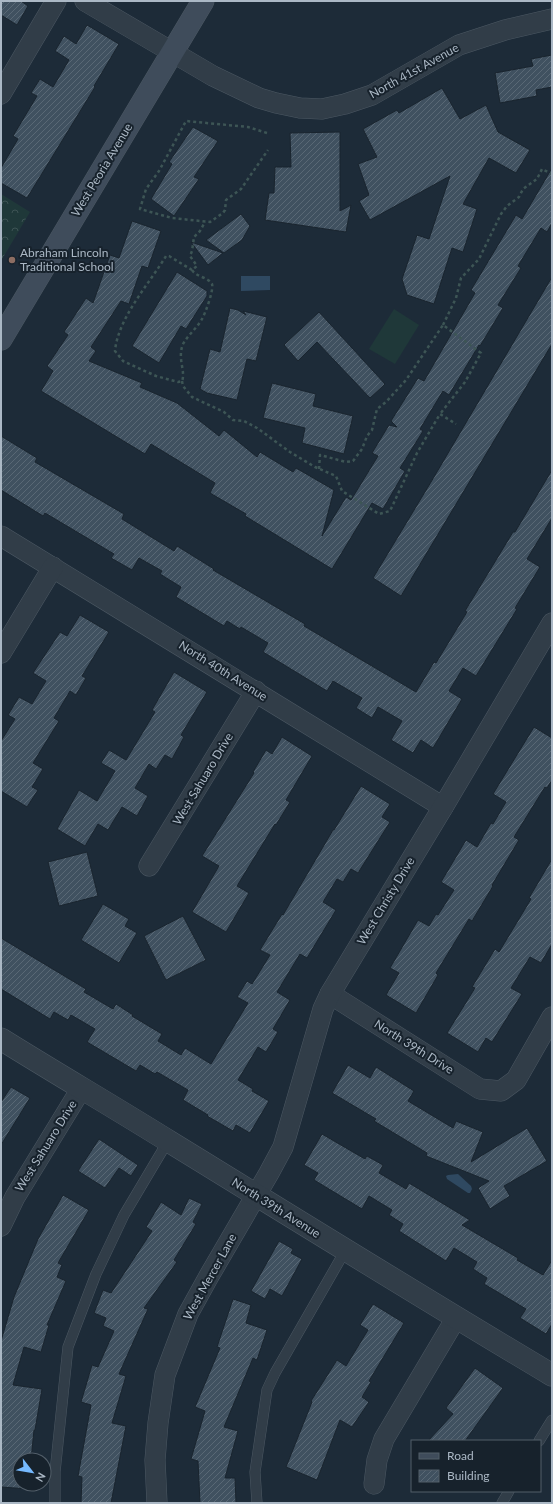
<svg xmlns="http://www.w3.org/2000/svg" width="553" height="1504" font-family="Lato,sans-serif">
	<defs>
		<pattern id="forest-crowns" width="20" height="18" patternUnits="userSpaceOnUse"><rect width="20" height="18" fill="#1f3839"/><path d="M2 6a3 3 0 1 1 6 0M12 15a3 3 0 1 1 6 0" fill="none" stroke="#3d5354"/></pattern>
		<pattern id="building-hatch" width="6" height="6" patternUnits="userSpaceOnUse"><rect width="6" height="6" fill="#405160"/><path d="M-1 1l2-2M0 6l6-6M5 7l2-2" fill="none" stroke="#596875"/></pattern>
	</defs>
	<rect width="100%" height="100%" fill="#1d2b38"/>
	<path fill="#1f3839" d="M394,309L419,325L395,364L369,349Z"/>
	<path fill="url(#forest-crowns)" d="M1,194L30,212L1,261Z"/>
	<g fill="#2f4961">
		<path d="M241,276H270V290L241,291Z"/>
		<path d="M458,1174L471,1186L472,1189L470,1193H468L447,1179L446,1176L448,1175Z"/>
	</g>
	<g fill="url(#building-hatch)" stroke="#19242e">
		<path d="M1,1H21L28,6L17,25L1,15Z"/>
		<path d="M87,25L119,44L94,86L95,87L27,198L1,183V168L18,139L13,136L37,96L31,93L40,79L53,87L69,60L55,51L64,36L76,44Z"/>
		<path d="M552,55V87L536,90L537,96L500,103L495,73L533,66L531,59Z"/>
		<path d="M442,88L460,119L486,105L498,132L530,150L516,173L489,158L463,204L477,209L463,252L452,248L434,304L407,295L402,279L417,235L429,239L450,176L370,220L359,201L369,195L358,164L377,157L363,129L397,110L399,113Z"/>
		<path d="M193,127L218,141L194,177L199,179L174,216L151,199L172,164L169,162Z"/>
		<path d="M340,132V211L351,205L346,232L265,220L269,193H274L275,167H291L290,133Z"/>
		<path d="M552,168V223L547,232L541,228L518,266L521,268L498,305L503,308L480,346L479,345L449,395L443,391L420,429L423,431L400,468L405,471L383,509L372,503L332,569L245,516L246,514L210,493L215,483L151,444L145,454L41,391L53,371L47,366L68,335L64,332L86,298L93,303L110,255L119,258L132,221L161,231L148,268L142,266L129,304L121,301L91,347L96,351L89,361L142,383L140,387L177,403L219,436L224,430L257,457L260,452L293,472L296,468L334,490L322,536L346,497L351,500L378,456L372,453L389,425L397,427L391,421L418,378L424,381L475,293L471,290L516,215L522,219Z"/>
		<path d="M241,214L250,226L242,240L224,253L206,240Z"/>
		<path d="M191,242L223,253L208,265Z"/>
		<path d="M177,272L207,291V296L186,329L181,326L159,363L132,346Z"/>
		<path d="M552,277V344L401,596L373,578L431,482Z"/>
		<path d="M230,308L238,310L246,315L243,311L267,317L256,361L247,359L237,400L207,393L200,389L210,349L220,352Z"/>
		<path d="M319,312L385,384L370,398L317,342L298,361L284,345Z"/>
		<path d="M272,383L316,394L313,406L353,416L344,454L302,443L305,428L263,418Z"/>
		<path d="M1,436L37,458L35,462L124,514L122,519L174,551L177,546L214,569L213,570L305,624L304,626L416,692L434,662L436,663L467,612L465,611L493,565L513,532H515L552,470V518L527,559L540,567L515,608L517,609L476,676L463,668L449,691L462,699L433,748L421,740L413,753L391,740L402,721L378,707L372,718L356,708L362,698L333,681L327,691L263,652L268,643L241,627L240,629L227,621L224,626L176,597L181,587L160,574L162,571L139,558L132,570L111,558L114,554L45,513L43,516L1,490Z"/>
		<path d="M80,615L109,632L82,676L86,678L76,695L70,691L54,718L59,721L33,763L43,769L32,787L38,790L27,807L1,791V741L15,719L8,715L19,697L32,704L46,681L33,673L60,632L67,636Z"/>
		<path d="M174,672L207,692L181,735L184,737L172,759L165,755L156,769L149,764L135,788L148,796L137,816L122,807L108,830L98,824L85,846L57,829L79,790L97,801L115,771L101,763L109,750L126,760L155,712L152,710Z"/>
		<path d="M534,727L552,738V780L547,788L545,787L514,837L519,840L492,885L493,886L472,921L469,919L436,973L438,975L416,1013L386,995L399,973L390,968L418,920L429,926L436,914L438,915L454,890L441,882L466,840L477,847L491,823L493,824L506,802L493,794Z"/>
		<path d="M282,737L312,756L286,800L290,802L276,825L275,824L237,886L249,893L226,932L192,912L219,866L202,856L254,773L253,772L266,750L272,754Z"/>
		<path d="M361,786L390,804L382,817L390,822L358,873L351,869L343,882L337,879L323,902L336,910L307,958L300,954L277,992L290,1000L273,1029L278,1032L266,1052L258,1047L238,1080L253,1089L252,1091L269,1101L250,1133L236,1125L233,1131L207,1116L208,1115L183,1100L188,1090L157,1072L155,1074L140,1065L136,1071L87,1042L95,1029L71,1015L68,1020L54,1012L50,1019L1,989V938L86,989L84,992L113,1009L116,1004L133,1015L132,1016L162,1034L158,1041L181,1055L185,1048L211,1064L248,1003L237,997L247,981L252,984L270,955L260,950L282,914L283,915L333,830H334Z"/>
		<path d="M87,852L98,896L59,906L48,862Z"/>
		<path d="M552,859V944L541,963L530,957L511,988L522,994L492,1042L486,1038L478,1052L447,1033L475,988L472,987L495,949L499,952L531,899L529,898Z"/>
		<path d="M103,904L129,919L125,926L137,933L119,963L81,940Z"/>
		<path d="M183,916L206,960L166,980L144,936Z"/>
		<path d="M348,1065L370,1078L376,1067L414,1091L408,1101L453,1128L456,1121L483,1132L471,1162L527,1128L547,1161L504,1186L510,1196L490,1209L478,1188L489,1181L426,1156L427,1153L374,1121L376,1119L332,1093Z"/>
		<path d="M11,1087L30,1098L1,1145V1102Z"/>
		<path d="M322,1134L365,1159L367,1156L383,1165L379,1173L406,1189L409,1183L470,1220L462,1225L518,1258L517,1260L543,1275L552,1260V1324L546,1334L520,1318L526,1309L484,1284L487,1278L473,1269L477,1262L454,1248L446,1261L399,1231L403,1224L389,1215L392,1210L369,1196L362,1209L314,1180L318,1173L304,1165Z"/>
		<path d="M99,1139L138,1165L131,1176L119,1168L105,1188L78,1171Z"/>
		<path d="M63,1195L89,1210L58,1263L62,1265L57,1277L66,1281L47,1325H49L41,1352L24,1347L13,1385L42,1389L35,1430H34L31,1460H20V1484H29V1489L1,1487V1341L14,1297L38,1239Z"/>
		<path d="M189,1198L202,1204L193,1222L196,1224L174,1260L177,1262L144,1308L148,1309L119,1374L126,1376L112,1423L126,1426L111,1503H81L82,1477L78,1476L91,1405L81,1402L92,1365L98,1367L114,1331L103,1326L106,1318L94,1313L103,1290L111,1293L152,1231L146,1227L161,1202L181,1215Z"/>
		<path d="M279,1241L293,1249L291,1253L302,1259L282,1296L270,1289L265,1299L251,1291Z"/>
		<path d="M233,1299L251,1305L246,1323L267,1330L257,1360L253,1358L224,1427L238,1431L225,1478H235L236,1503H200L198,1461L191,1459L205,1411L195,1407L220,1348L217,1347Z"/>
		<path d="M373,1304L404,1323L369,1381L371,1382L362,1397L369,1402L352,1427L340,1420L317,1480L286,1467L312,1402L311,1401L337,1360L346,1366L368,1330L360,1325Z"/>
		<path d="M475,1368L503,1388L465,1441H428L453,1414L446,1408Z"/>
	</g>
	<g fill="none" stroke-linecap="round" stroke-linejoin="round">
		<defs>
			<g id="service">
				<path d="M539,1441L552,1420"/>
				<path d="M55,1503V1472L68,1347L96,1274L124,1215L168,1141"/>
				<path d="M257,1503L255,1472L267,1390L275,1373L345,1251"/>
				<path d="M502,1503L509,1491"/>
			</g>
			<g id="minor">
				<path d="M85,1L213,76L259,98L276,103L300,108L322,109L345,104L372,95L459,45L505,30L552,19"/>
				<path d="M1,94L56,1"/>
				<path d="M1,536L443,807"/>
				<path d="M1,653L53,567"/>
				<path d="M149,866L256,691"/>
				<path d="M330,994L480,1089L501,1091L516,1080L552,1017"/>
				<path d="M1,1226L15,1197L81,1089"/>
				<path d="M374,1484L377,1460L384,1439L456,1318"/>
				<path d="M157,1503L155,1460L158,1423L165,1375L188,1314L209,1276L269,1173L283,1147L323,1009L330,994L443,807L552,623"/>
			</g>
			<path id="tertiary" d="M1,1039C57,1074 114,1107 170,1142C297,1220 424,1299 552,1375"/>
			<path id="secondary" d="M1,339L203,1"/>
		</defs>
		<use href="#service" stroke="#4c5863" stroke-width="11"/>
		<use href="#minor" stroke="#4c5863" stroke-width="21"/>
		<use href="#tertiary" stroke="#4c5863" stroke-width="23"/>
		<use href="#secondary" stroke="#4c5863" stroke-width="23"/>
		<g stroke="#3d5555" stroke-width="2.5" stroke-dasharray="3 3" stroke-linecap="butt">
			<path d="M267,133L248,127L186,121L159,171L146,189L140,209L172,218L210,222L223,213L225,210L226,200L241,189L268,150"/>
			<path d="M192,270L169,256H166C149,284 118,318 115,351L123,361L156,376L178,382L182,381C186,371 177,359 183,344C188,335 197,328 202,319C205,314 214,290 212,284C208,277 196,277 192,270L197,266L190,256L192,251L194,237L200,231L205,222"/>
			<path d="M443,325L456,298L461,278L479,259L501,214L507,206L519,197L523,189L537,179L542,169L552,174"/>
			<path d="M182,381L183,386L192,397L224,412L233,420L244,421L257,428L290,452L315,467L336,476L342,491L379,514L390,511L417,453L440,414L456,424"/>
			<path d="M319,469L320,455L346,462L353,461L362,449L367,436L372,430L377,409L386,402L406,380L443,325L481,353L465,382L440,414"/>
		</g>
		<use href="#service" stroke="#313d48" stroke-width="10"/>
		<use href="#minor" stroke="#313d48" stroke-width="20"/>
		<use href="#tertiary" stroke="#313d48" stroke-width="22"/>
		<use href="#secondary" stroke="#3f4c5b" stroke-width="22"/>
	</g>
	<circle fill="#8d6e63" stroke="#17222c" stroke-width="1.5" cx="12" cy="260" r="4"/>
	<g text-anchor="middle" stroke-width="4" stroke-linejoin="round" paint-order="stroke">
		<g font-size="12" fill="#abb8c5" stroke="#17222c">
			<text transform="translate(414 71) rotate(-29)" y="4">North 41st Avenue</text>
			<text transform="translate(102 170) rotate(-59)" y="4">West Peoria Avenue</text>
			<text transform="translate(223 671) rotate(32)" y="4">North 40th Avenue</text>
			<text transform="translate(203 779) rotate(-59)" y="4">West Sahuaro Drive</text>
			<text transform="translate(386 901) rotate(-59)" y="4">West Christy Drive</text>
			<text transform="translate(414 1047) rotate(32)" y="4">North 39th Drive</text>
			<text transform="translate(46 1146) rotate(-58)" y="4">West Sahuaro Drive</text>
			<text transform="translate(276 1208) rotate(32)" y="4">North 39th Avenue</text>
			<text transform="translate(210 1277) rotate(-61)" y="4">West Mercer Lane</text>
		</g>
		<g font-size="12" fill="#abb8c5" stroke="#17222c" text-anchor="start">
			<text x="20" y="257">Abraham Lincoln<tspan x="20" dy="14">Traditional School</tspan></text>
		</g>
	</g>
	<rect width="553" height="1504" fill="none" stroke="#abb8c5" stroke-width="4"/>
	<rect x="411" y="1440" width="130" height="52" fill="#17222c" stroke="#525e69"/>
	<rect x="419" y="1453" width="20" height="6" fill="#3f4c5b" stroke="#525e69"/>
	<text x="447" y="1460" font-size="12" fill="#abb8c5">Road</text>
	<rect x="419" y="1470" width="20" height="12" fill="url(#building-hatch)" stroke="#525e69"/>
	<text x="447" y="1480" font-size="12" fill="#abb8c5">Building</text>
	<g transform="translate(32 1472) rotate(121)"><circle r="19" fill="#17222c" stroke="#525e69"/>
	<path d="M0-3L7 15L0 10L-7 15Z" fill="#76baff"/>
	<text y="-6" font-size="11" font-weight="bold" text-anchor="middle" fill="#abb8c5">N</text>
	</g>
</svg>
